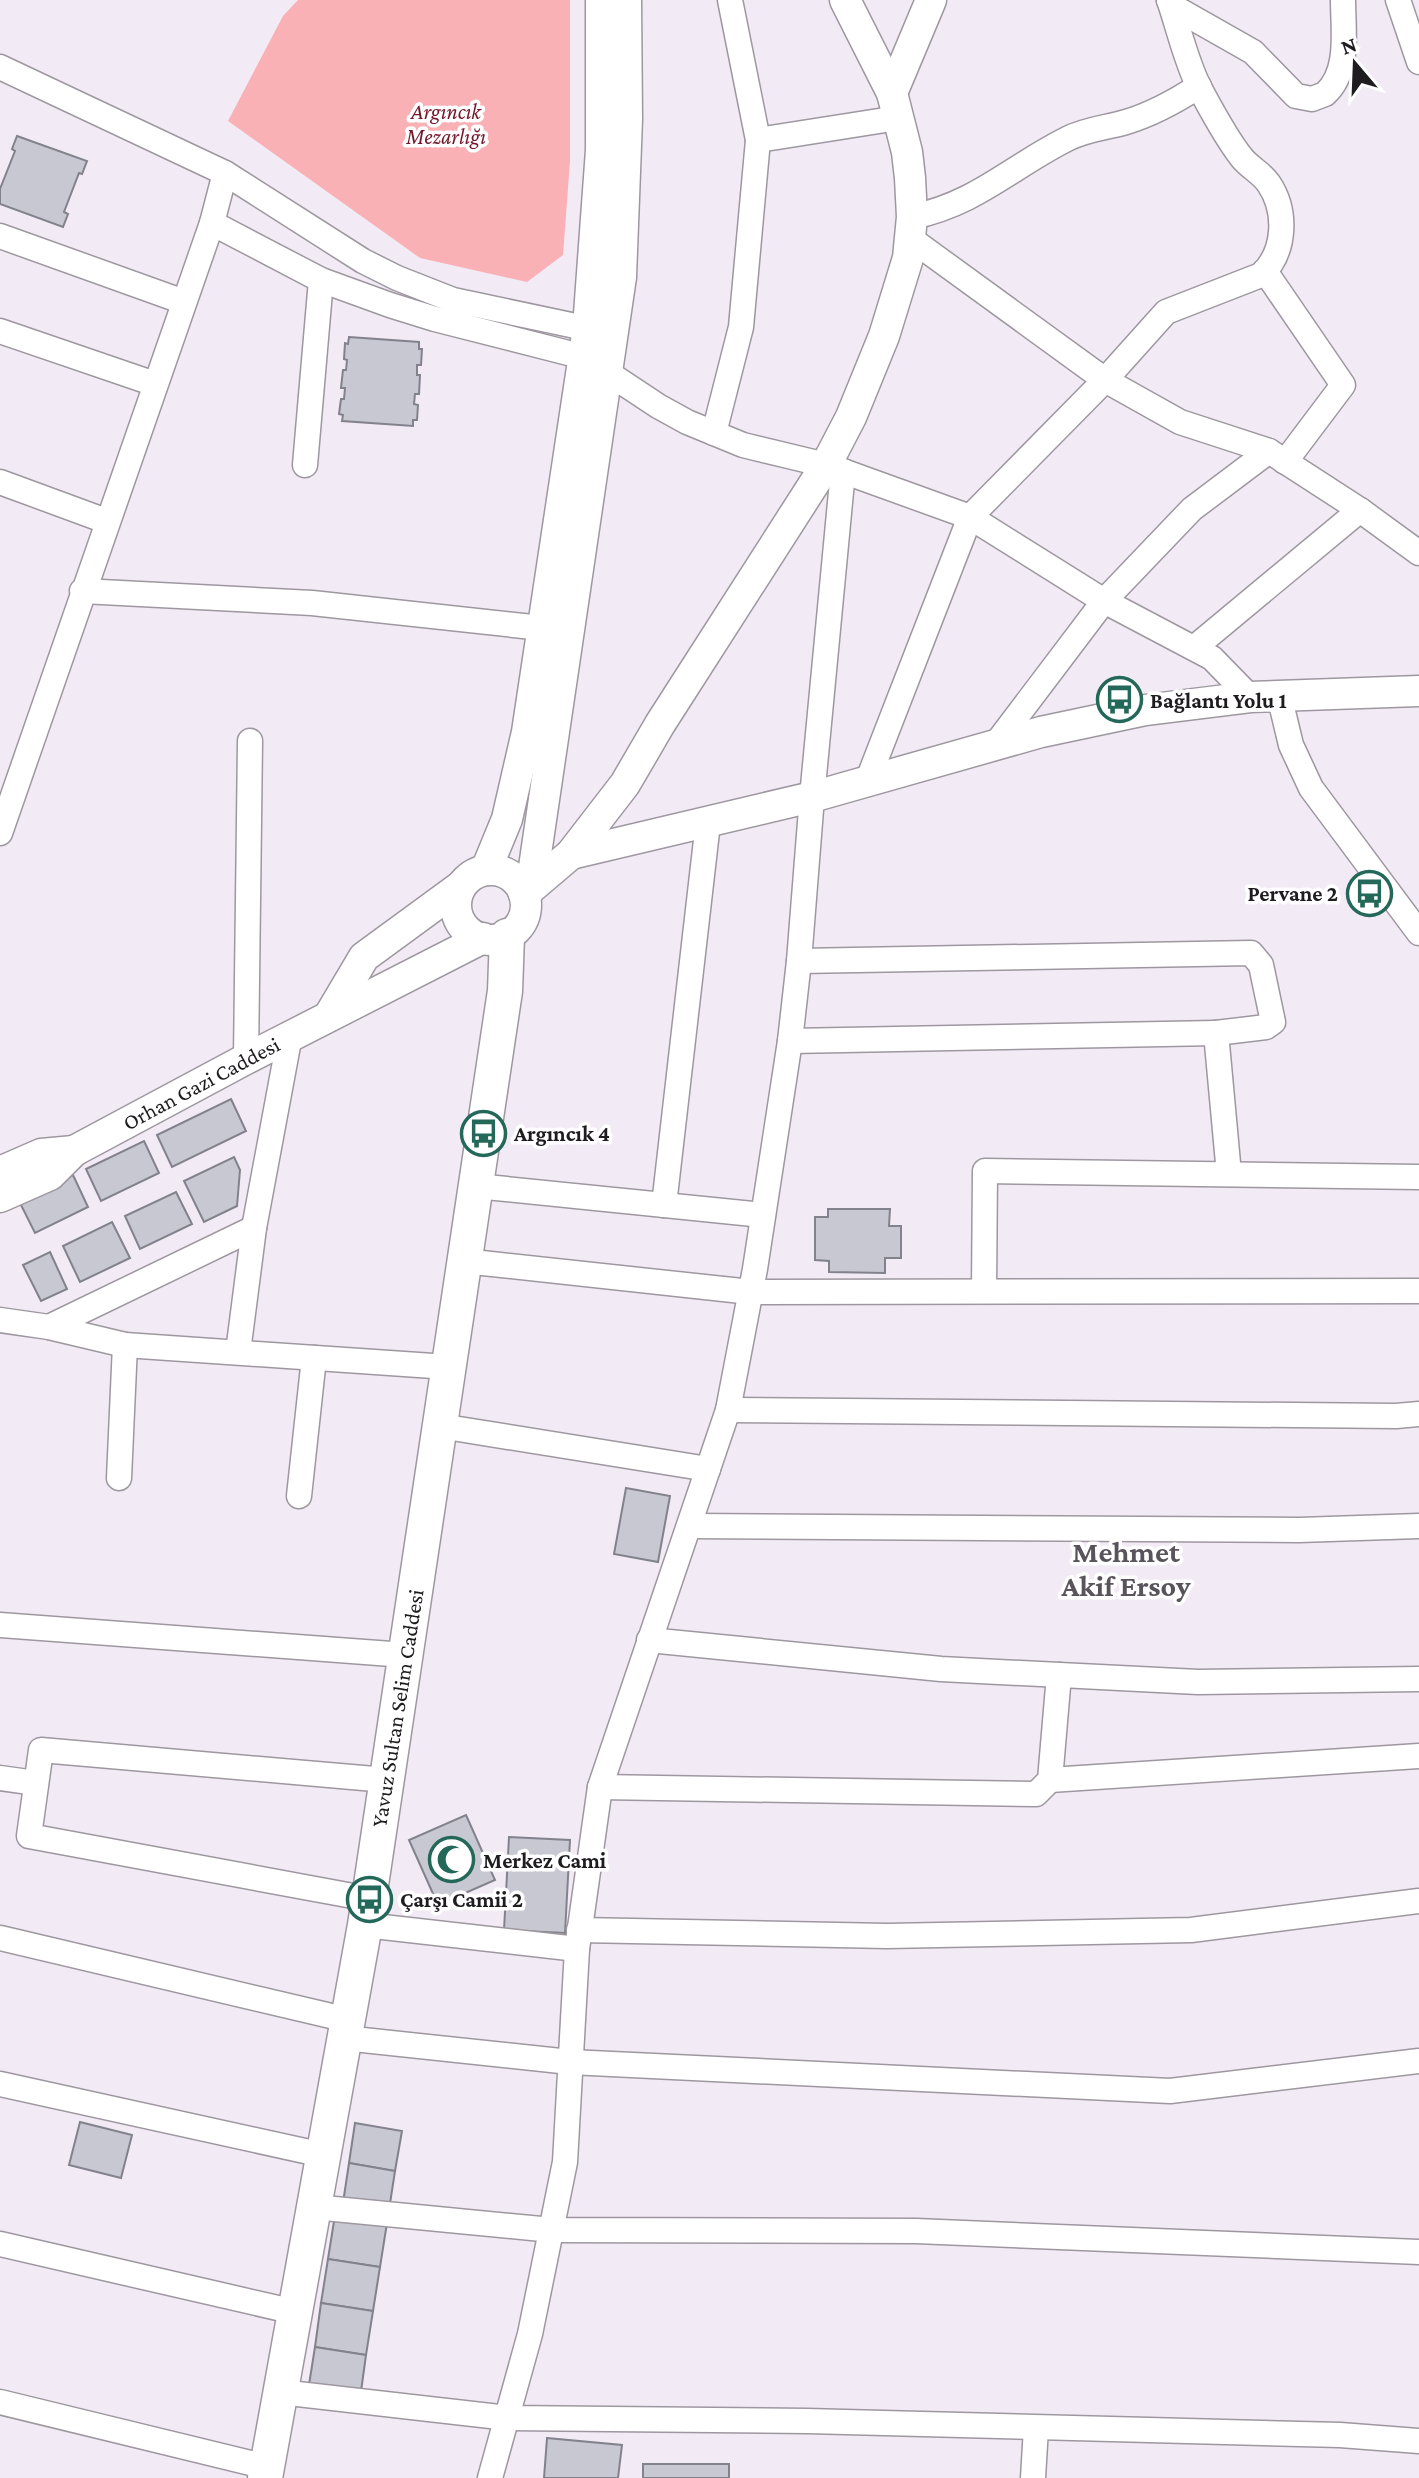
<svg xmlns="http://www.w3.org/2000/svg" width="1419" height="2478" font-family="'Crimson Pro',serif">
	<rect width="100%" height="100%" fill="#f2ebf5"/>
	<path fill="#f9b1b6" d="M298,0H570V161L563,255L527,282L420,258L228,121L283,16Z"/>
	<g fill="#c8c8d3" stroke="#82828c" stroke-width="2">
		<path d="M17,136L87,161L82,174L79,173L64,212L68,214L63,227L0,204V189L15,151L12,149Z"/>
		<path d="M349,337L419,342V349H422L421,365H417V375H420L419,394H415L414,404L418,405L417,420H413V426L342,421L343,415L339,414L341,399H344L345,388H341L343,370H346L347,360L344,359L345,343L348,344Z"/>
		<path d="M231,1099L246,1131L172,1167L157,1135Z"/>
		<path d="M144,1141L159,1173L101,1201L86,1169Z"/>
		<path d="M234,1157L240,1170L237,1206L204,1222L184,1181Z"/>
		<path d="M73,1175L88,1207L35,1233L19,1201Z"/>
		<path d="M176,1192L192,1224L140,1249L125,1216Z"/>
		<path d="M828,1209H890L889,1226H901V1258H885V1273L829,1272V1261L815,1260V1217H828Z"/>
		<path d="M112,1222L130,1258L80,1282L63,1246Z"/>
		<path d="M50,1252L67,1289L41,1301L23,1265Z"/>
		<path d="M626,1488L670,1496L658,1562L614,1554Z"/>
		<path d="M466,1815L495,1880L438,1905L409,1840Z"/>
		<path d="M509,1837L570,1840L565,1933L504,1930Z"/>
		<path d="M80,2122L132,2135L121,2178L69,2165Z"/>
		<path d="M355,2123L402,2131L395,2171L349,2163Z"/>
		<path d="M349,2163L395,2171L389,2210L343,2203Z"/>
		<path d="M335,2215L387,2223L380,2267L328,2259Z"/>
		<path d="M328,2259L380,2267L373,2311L321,2303Z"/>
		<path d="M321,2303L373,2311L366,2355L315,2347Z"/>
		<path d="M315,2347L366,2355L360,2399L308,2391Z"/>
		<path d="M547,2438L622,2445L618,2478H544Z"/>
		<rect x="643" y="2464" width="86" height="14"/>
	</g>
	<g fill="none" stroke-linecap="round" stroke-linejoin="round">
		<defs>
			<g id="minor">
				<path d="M1169,0L1179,10L1253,52L1296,96L1312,99L1325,94C1350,72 1343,30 1343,0"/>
				<path d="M1398,0L1419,62"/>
				<path d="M0,67L225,173L363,261L397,278L453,300L604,332"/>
				<path d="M758,140L898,118"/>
				<path d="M912,217C976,204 1011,167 1067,139C1086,129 1106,128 1126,122C1153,114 1176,101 1199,86"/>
				<path d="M212,223L321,280L390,305L435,319L584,357L658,406L687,422L743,445L826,465L970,517L1104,601L1212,658L1250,697"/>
				<path d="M0,236L184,302"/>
				<path d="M911,239L1105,380L1180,422L1269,451L1360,510L1419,553"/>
				<path d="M1265,271L1343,385L1285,462"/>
				<path d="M0,331L155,384"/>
				<path d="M714,433L741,327L758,140L730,0"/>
				<path d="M305,465L321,280"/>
				<path d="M0,482L106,521"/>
				<path d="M82,591L312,603L542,628"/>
				<path d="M1194,648L1360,510"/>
				<path d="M1279,695L1291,745L1311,788L1419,933"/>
				<path d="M995,745L1104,601L1192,509L1269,451"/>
				<path d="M867,782L970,517L1105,380L1166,312L1261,275C1286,252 1287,211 1269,184C1262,173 1250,168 1242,158C1226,138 1212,111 1200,89C1186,62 1179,29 1169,0"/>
				<path d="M0,833L212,223L225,173"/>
				<path d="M799,961L1251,953L1261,965L1273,1022L1266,1027L1216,1033"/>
				<path d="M790,1041L1216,1033L1229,1174"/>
				<path d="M246,1059L250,741"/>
				<path d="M476,1186L763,1215"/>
				<path d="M664,1205L708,823"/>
				<path d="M464,1261L751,1292L1419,1291"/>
				<path d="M984,1291L985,1171L1419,1177"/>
				<path d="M0,1320L49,1327L125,1345L448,1367"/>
				<path d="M49,1327L254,1228"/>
				<path d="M238,1352L254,1228L290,1035"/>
				<path d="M728,1410L1396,1416L1419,1414"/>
				<path d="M440,1426L708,1469"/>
				<path d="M119,1478L125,1345"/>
				<path d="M299,1496L314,1358"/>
				<path d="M689,1526L1299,1530L1419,1526"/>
				<path d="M0,1625L405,1655"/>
				<path d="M649,1640L941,1669L1198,1682L1419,1679"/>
				<path d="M0,1778L36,1783"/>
				<path d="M1050,1780L1419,1756"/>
				<path d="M600,1787L1036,1794L1050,1780L1059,1675"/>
				<path d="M369,1899L29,1836L41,1750L386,1780"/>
				<path d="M365,1925L577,1949"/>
				<path d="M579,1930L887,1936L1191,1930L1419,1901"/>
				<path d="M0,1938L348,2020"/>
				<path d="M344,2038L570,2062L1170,2091L1419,2061"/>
				<path d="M0,2084L323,2155"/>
				<path d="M314,2207L552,2230L916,2231L1419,2252"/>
				<path d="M0,2244L295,2312"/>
				<path d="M280,2392L508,2418L807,2421L1340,2435L1419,2441"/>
				<path d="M0,2402L267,2467"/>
				<path d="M490,2478L530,2334L565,2162L577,1949L600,1787L728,1410L755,1269L790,1041L799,961L812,797L843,471"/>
				<path d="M1033,2478L1036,2428"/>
			</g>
			<g id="tertiary">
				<path d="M892,93L931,0"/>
				<path d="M571,854L812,797L1041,732L1145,710L1250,697L1419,691"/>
				<path d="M486,870L507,819L527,732L588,328L601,150V0"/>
				<circle cx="491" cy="905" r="35"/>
				<path d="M522,888L533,874L621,277L627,119L626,0"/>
				<path d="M524,894L571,854L625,784L660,724L826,465L851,417L884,336L908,258L912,217L910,178L907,152L892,93L845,0"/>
				<path d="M329,1016L364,957L461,886"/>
				<path d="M0,1172L41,1154L74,1151"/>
				<path d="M0,1197L50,1175L74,1151L246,1059L483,938"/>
			</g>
			<path id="secondary" d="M265,2478L365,1925L505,991L507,936"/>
		</defs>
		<use href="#minor" stroke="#9e97a0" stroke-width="27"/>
		<use href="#tertiary" stroke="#9e97a0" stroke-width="33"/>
		<use href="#secondary" stroke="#9e97a0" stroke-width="37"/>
		<use href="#minor" stroke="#fff" stroke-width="24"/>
		<use href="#tertiary" stroke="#fff" stroke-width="30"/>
		<use href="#secondary" stroke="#fff" stroke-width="34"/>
	</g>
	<defs>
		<symbol id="bus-ring" viewBox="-11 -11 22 22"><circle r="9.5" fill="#fff" stroke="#246859" stroke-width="1.5"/><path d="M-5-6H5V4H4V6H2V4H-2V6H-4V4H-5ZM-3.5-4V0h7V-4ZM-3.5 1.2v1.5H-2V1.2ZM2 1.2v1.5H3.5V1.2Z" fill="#246859"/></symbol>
		<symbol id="mosque-ring" viewBox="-11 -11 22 22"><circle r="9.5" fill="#fff" stroke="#246859" stroke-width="1.5"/><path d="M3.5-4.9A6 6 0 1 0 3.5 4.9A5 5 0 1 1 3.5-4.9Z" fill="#246859"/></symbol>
	</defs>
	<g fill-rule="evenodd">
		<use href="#bus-ring" x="1094" y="674" width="51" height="51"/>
		<use href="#bus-ring" x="1344" y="868" width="51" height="51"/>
		<use href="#bus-ring" x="458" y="1108" width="51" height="51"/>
		<use href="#mosque-ring" x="426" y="1834" width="51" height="51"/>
		<use href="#bus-ring" x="344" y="1874" width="51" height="51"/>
	</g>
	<g text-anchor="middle" stroke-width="7" stroke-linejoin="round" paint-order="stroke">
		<g font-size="22" font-style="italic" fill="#73182b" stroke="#fff">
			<text x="446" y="119">Argıncık<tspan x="446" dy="25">Mezarlığı</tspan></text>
		</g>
		<g font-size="22" font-weight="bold" fill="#1f1c20" stroke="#fff" text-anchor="start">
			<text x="1150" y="708">Bağlantı Yolu 1</text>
			<text x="1338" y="901" text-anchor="end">Pervane 2</text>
			<text x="514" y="1141">Argıncık 4</text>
			<text x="483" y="1868">Merkez Cami</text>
			<text x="400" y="1907">Çarşı Camii 2</text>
		</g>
		<g font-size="22" fill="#1f1c20" stroke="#fff">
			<text transform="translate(201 1083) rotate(-28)" y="8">Orhan Gazi Caddesi</text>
			<text transform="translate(397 1708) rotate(-81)" y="8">Yavuz Sultan Selim Caddesi</text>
		</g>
		<g font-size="30" font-weight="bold" fill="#59535b" stroke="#fff">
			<text x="1126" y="1562">Mehmet<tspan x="1126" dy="34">Akif Ersoy</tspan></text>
		</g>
	</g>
	<g transform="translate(1355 64) rotate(341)" stroke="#ffffff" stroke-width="6" paint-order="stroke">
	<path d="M0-6L14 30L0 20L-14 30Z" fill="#1f1c20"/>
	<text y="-12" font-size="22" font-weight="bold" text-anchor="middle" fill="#1f1c20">N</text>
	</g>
</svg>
